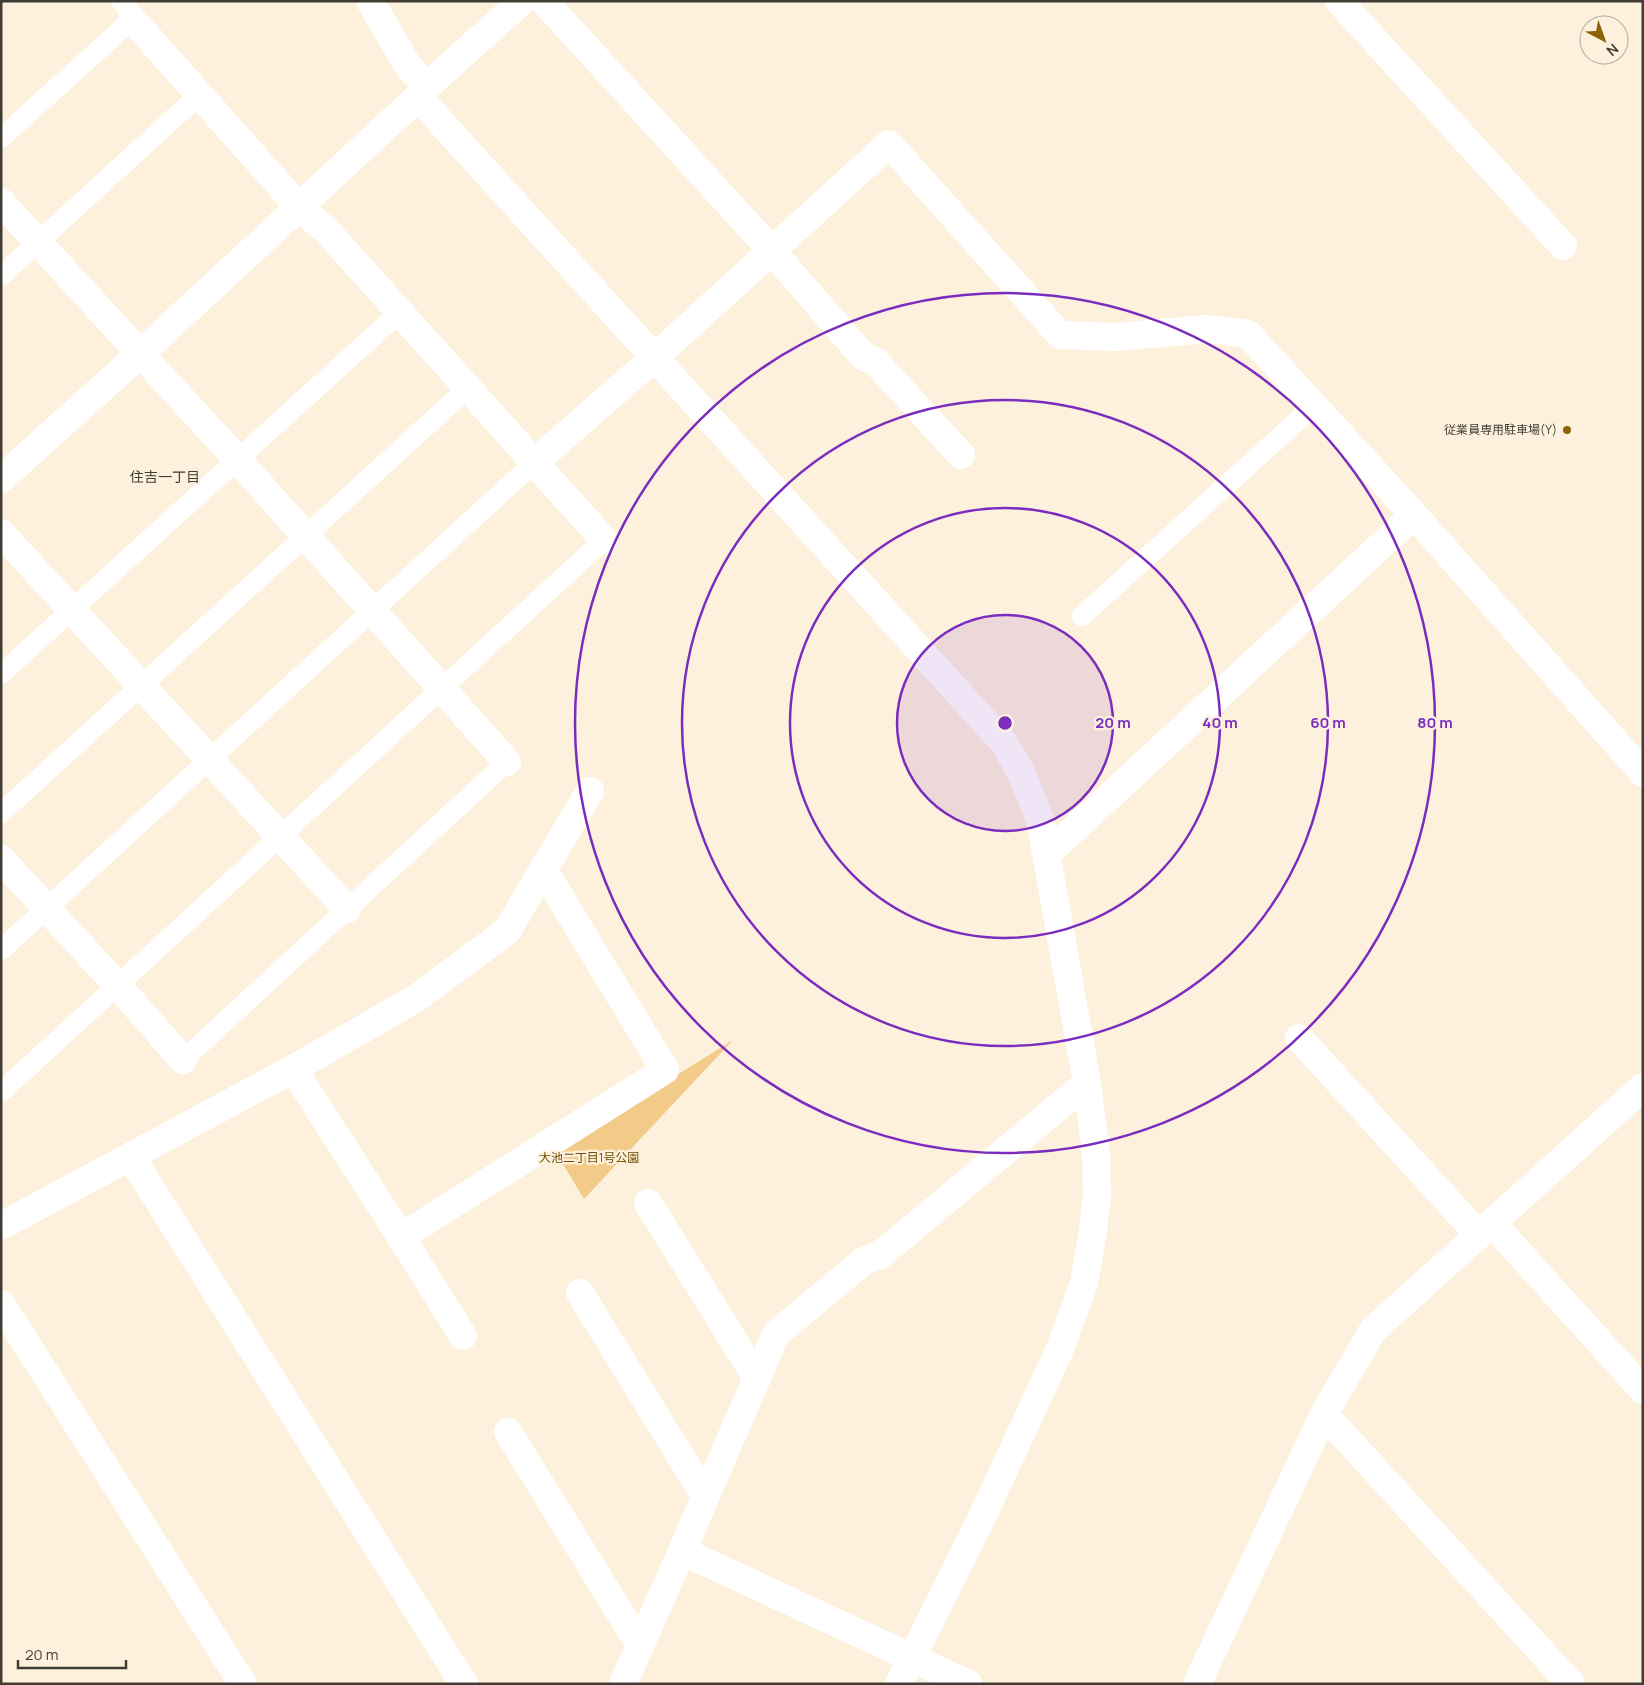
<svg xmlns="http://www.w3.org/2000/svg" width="1644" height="1685" font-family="Manrope,'Noto Sans JP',sans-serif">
	<rect width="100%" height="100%" fill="#fdf1dd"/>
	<path fill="#f3cb88" d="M733,1040L584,1199L555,1151Z"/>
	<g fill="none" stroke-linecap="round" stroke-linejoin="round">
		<g stroke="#fff" stroke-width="20">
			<path d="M1,138L135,17L121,1"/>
			<path d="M1,276L199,95"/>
			<path d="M1082,616L1314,406"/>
			<path d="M1,674L400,312"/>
			<path d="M1,813L468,388"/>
			<path d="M1,950L535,462"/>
			<path d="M183,1060L507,762"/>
			<path d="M1,1092L604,540"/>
		</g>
		<g stroke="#fff" stroke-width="28">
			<path d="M370,1L407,64L426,87"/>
			<path d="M544,1L772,251L864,357L875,361L961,455"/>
			<path d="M1339,1L1563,246"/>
			<path d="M132,19L299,207L327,231L604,540"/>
			<path d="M418,97L1004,743L1021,772L1040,819L1087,1083L1096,1154L1097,1196L1093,1231L1084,1283L1060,1349L983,1515L899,1684"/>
			<path d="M1,202L237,459L507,762"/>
			<path d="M535,462L655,357L889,144L1060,335L1116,337L1206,329L1248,334L1414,515L1643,773"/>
			<path d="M1,533L347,909"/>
			<path d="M1047,854L1414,515"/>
			<path d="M1,859L118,986L183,1060"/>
			<path d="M1299,1038L1479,1235"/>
			<path d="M293,1069L401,1237L665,1070L543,869"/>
			<path d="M131,1157L464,1684"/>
			<path d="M648,1203L757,1378"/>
			<path d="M1492,1223L1643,1390"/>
			<path d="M1,1226L293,1069L415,999L507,931L590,791"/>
			<path d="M401,1237L463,1336"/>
			<path d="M580,1293L705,1496"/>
			<path d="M1,1304L243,1684"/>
			<path d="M508,1432L640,1645"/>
			<path d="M682,1551L968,1684"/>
			<path d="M623,1684L682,1551L776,1334L865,1260L879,1256L1087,1083"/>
			<path d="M1197,1684L1324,1414L1373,1330L1643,1087"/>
		</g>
		<g stroke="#fff" stroke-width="28">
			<path d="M1,479L141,353L418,97L426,87L522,1"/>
			<path d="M1324,1414L1571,1684"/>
		</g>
	</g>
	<circle cx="1005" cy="723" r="108" fill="#7b2cbf" fill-opacity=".12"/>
	<g fill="none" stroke="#7b2cbf" stroke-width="2.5">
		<circle cx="1005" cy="723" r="108"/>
		<circle cx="1005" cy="723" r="215"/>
		<circle cx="1005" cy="723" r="323"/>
		<circle cx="1005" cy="723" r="430"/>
	</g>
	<circle fill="#8c6305" stroke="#fdf1dd" stroke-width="2" cx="1567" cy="430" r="5"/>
	<g text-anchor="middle" stroke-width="4.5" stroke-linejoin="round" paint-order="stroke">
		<g font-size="12" fill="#413c34" stroke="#fdf1dd" text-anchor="end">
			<text x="1557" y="434">従業員専用駐車場(Y)</text>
		</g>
		<g font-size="12" fill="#6e4e07" stroke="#fdf1dd">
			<text x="589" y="1162">大池二丁目1号公園</text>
		</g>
		<g font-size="14" fill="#413c34" stroke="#fdf1dd">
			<text x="165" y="482">住吉一丁目</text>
		</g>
	</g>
	<circle cx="1005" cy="723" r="8" fill="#7b2cbf" stroke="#fdf1dd" stroke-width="2.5"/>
	<g font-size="15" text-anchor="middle" font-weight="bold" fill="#7b2cbf" stroke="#fdf1dd" stroke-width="4.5" stroke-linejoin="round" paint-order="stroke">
		<text x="1113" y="728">20 m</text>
		<text x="1220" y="728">40 m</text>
		<text x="1328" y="728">60 m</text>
		<text x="1435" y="728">80 m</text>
	</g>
	<rect width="1644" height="1685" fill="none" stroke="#413c34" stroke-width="5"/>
	<g transform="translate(1604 40) rotate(139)"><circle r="24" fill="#fdf1dd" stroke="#b2a999"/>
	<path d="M0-4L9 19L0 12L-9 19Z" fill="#8c6305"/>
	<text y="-8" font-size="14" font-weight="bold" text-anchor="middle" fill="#413c34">N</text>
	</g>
	<path d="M18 1660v8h108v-8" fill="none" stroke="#413c34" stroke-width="2.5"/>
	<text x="25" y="1660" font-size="15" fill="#413c34" stroke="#fdf1dd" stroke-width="4" paint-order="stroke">20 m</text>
</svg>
